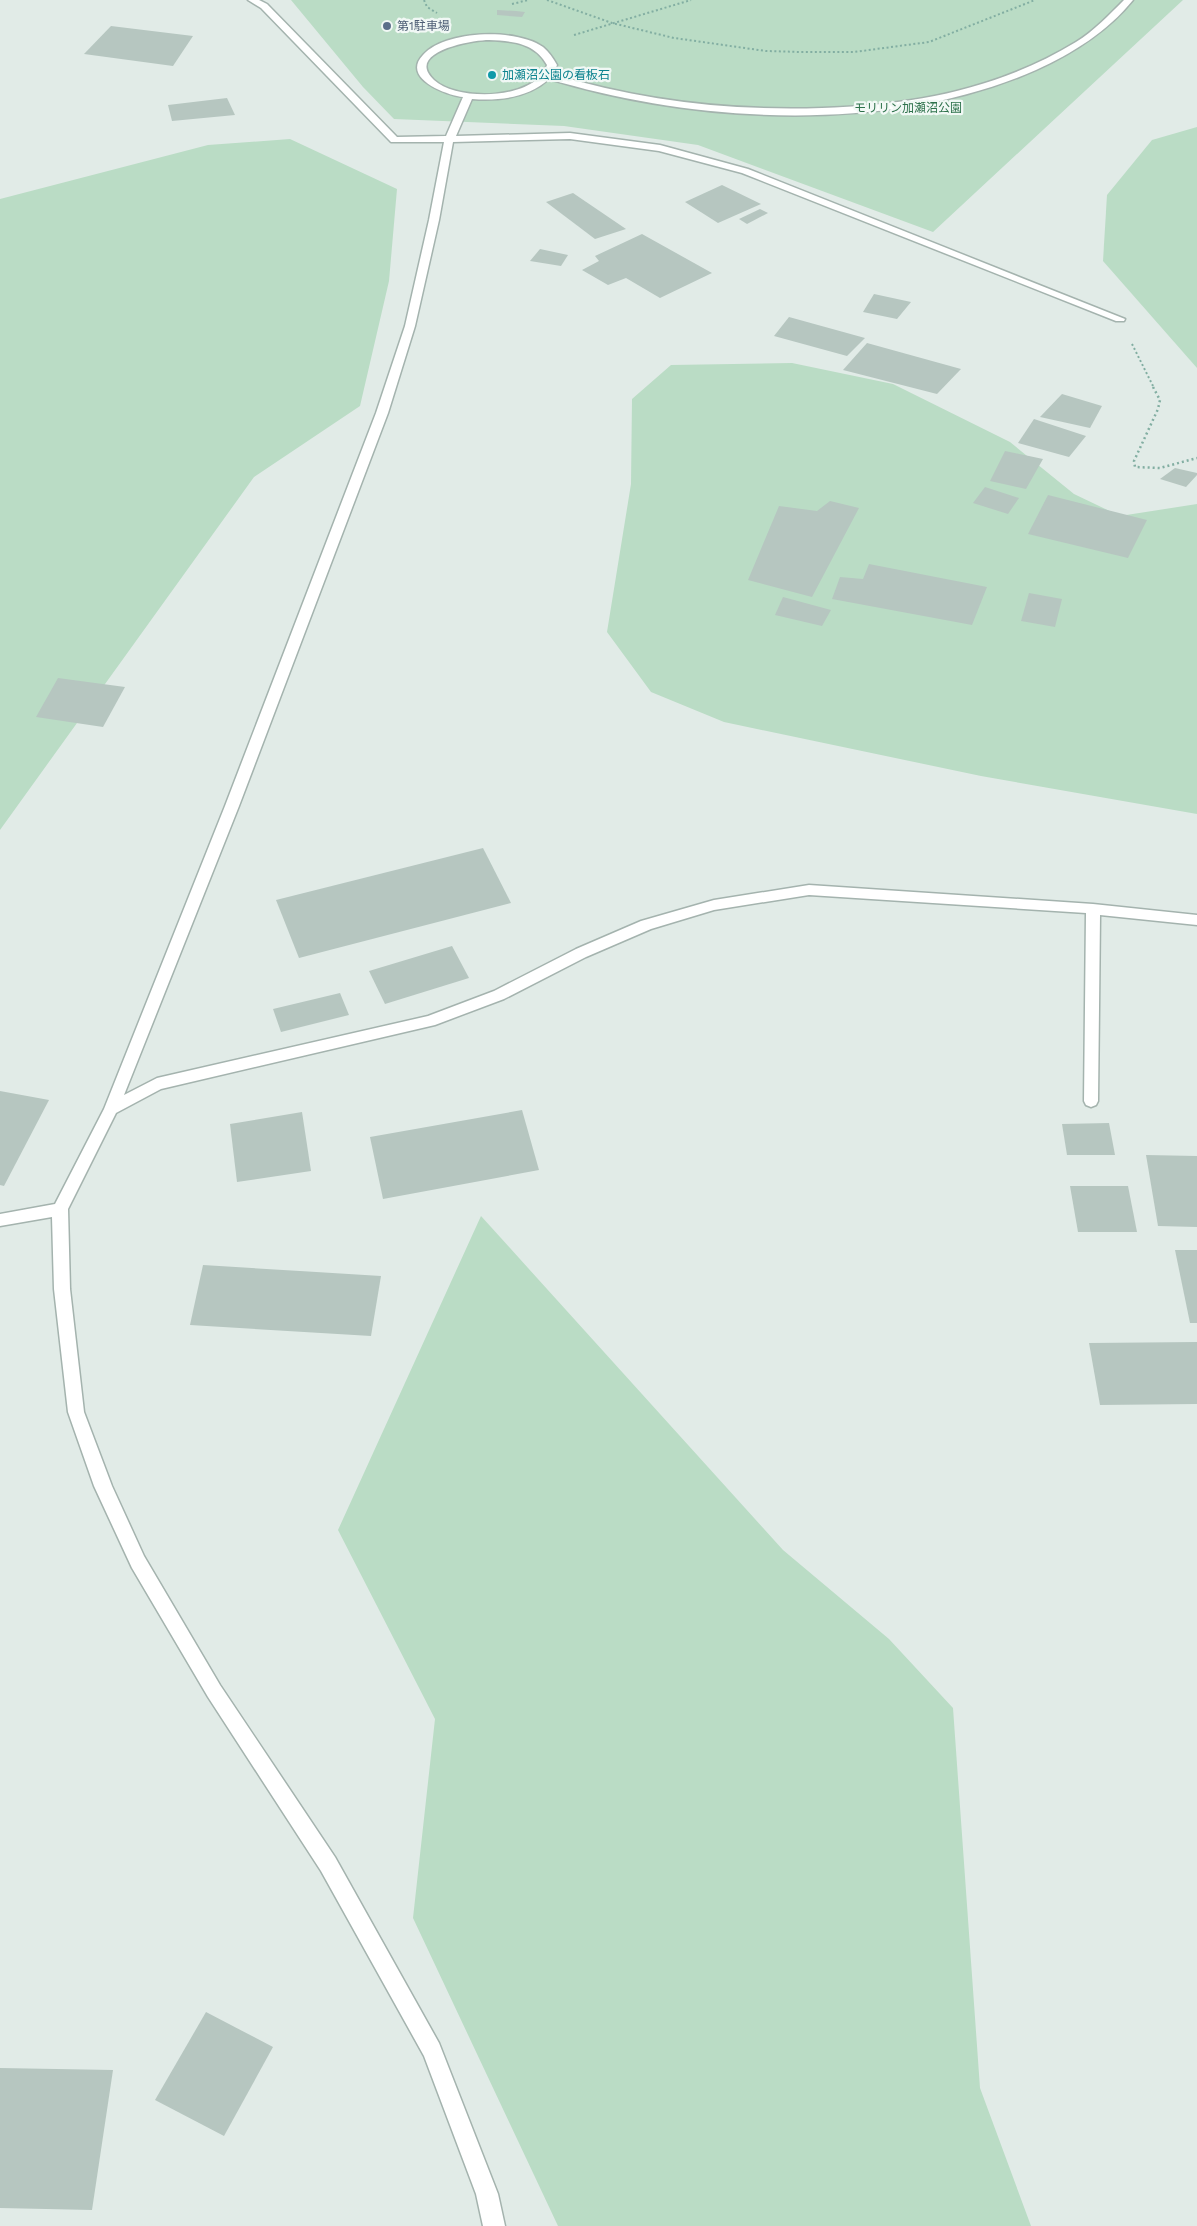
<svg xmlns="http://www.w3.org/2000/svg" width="1197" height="2226" font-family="'Work Sans','Noto Sans JP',sans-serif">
	<rect width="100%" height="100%" fill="#e1ebe7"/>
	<g fill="#badcc5">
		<path d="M291,0H1183L933,232L698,145L564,126L394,119L363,87Z"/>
		<path d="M1197,127V368L1103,261L1107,195L1152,140Z"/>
		<path d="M290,139L397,189L389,281L360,406L254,477L0,830V199L208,145Z"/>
		<path d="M792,363L893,384L1010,442L1074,494L1120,516L1197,504V814L981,776L724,722L651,692L607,632L631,484L632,399L671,365Z"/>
		<path d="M481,1216L783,1550L889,1639L953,1708L980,2088L1031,2226H558L413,1918L435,1719L338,1530Z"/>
	</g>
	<g fill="#b6c6c0">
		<path d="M497,10L516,11L525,12L522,17L497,15Z"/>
		<path d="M111,26L193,36L173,66L84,54Z"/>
		<path d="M227,98L235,115L172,121L168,105Z"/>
		<path d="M722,185L761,204L718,223L685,202Z"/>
		<path d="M573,193L626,229L595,239L546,202Z"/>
		<path d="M760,209L768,213L747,224L739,219Z"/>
		<path d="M642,234L712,273L660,298L626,278L608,285L582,270L599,261L595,256Z"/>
		<path d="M540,249L568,255L561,266L530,261Z"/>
		<path d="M874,294L911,302L897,319L863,312Z"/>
		<path d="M789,317L865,338L847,356L774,336Z"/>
		<path d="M867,343L961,369L937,394L843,370Z"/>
		<path d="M1062,394L1102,406L1090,428L1040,417Z"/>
		<path d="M1034,419L1086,436L1069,457L1018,443Z"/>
		<path d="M1005,451L1043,459L1026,489L990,481Z"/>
		<path d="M1175,468L1197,473V475L1186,487L1160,479Z"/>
		<path d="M985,487L1019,498L1008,514L973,503Z"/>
		<path d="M1048,495L1147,520L1128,558L1028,534Z"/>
		<path d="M830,501L859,508L812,597L748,580L779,506L817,511Z"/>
		<path d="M869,564L987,587L972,625L832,599L840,577L863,579Z"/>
		<path d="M1029,593L1062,599L1055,627L1021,621Z"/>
		<path d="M783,597L831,610L822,626L775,615Z"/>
		<path d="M58,678L125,687L103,727L36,717Z"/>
		<path d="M483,848L511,903L299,958L276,900Z"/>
		<path d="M452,946L469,978L385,1004L369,971Z"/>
		<path d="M340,993L349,1015L281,1032L273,1009Z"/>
		<path d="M0,1091L49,1100L4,1186L0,1185Z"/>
		<path d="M522,1110L539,1170L383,1199L370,1137Z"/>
		<path d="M302,1112L311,1171L237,1182L230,1124Z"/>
		<path d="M1109,1123L1115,1155H1067L1062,1124Z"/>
		<path d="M1146,1155L1197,1156V1227L1158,1226Z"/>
		<path d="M1070,1186H1128L1137,1232H1078Z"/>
		<path d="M1175,1250H1197V1323H1190Z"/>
		<path d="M203,1265L381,1276L371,1336L190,1325Z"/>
		<path d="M1197,1342V1404L1100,1405L1089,1343Z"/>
		<path d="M206,2012L273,2047L224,2136L155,2100Z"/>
		<path d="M0,2068L113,2070L92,2210L0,2208Z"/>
	</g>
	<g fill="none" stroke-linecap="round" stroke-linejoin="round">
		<defs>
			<path id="minor" d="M248,0H259L267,4L397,137L446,136L463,97C446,95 401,78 423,55C445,30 517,28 543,47C549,52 553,58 557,65L553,74C641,101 730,111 822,108C912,105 997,90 1076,42C1094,31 1109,15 1124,0H1133C1107,32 1073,53 1036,70C891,134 698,124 549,79C528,98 499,101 472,99L456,136L570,133L660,145L748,169L1125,319L1124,321H1116L742,173L659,151L570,139L453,142L439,220L415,326L388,413L239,806L124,1095L157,1078L428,1016L494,991L576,949L641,921L714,900L809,885L1093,904L1197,915V925L1100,915L1098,1101L1096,1105L1091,1107L1086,1105L1084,1101L1086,913L809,895L714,910L651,929L586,957L504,999L435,1025L161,1089L116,1113L68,1209L70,1289L84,1412L112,1486L144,1556L220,1685L335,1857L439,2043L498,2194L505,2226H483L476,2194L424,2056L321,1871L208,1697L132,1568L94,1486L68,1412L54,1289L52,1217L0,1226V1214L55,1204L104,1109L225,806L376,413L405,326L429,220L444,142H391L261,8ZM489,40C513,41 535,43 547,65C536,100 458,102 434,80C404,52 472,40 489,40Z"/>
		</defs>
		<use href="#minor" stroke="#a4b3ae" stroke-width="3"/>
		<g stroke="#82aea2" stroke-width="2" stroke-dasharray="2 2.5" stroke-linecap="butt">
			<path d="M424,0L427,7L437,13"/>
			<path d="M547,0L612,23L674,38L766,51L801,52H854L929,42L1035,0"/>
			<path d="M512,4L528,0"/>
			<path d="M574,35L691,0"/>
			<path d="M1132,344L1154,388"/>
		</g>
		<path stroke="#82aea2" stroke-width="2.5" stroke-dasharray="2 3" stroke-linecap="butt" d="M1153,387L1160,400L1158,409L1134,461L1135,467L1160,468L1197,458"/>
		<use href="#minor" fill="#fff" fill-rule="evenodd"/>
	</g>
	<circle fill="#5c6f8a" stroke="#f1f8f5" stroke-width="2" cx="387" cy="26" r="5"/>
	<circle fill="#0f9aa8" stroke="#f1f8f5" stroke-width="2" cx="492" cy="75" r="5"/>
	<g text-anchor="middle" stroke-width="4.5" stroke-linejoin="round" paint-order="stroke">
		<g font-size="12" fill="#4e5e75" stroke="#f1f8f5" text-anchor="start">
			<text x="397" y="30">第1駐車場</text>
		</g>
		<g font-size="12" fill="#0d838f" stroke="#f1f8f5" text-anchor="start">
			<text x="502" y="79">加瀬沼公園の看板石</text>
		</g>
		<g font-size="12" fill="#2d714b" stroke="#f1f8f5">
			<text x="908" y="112">モリリン加瀬沼公園</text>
		</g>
	</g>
</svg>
